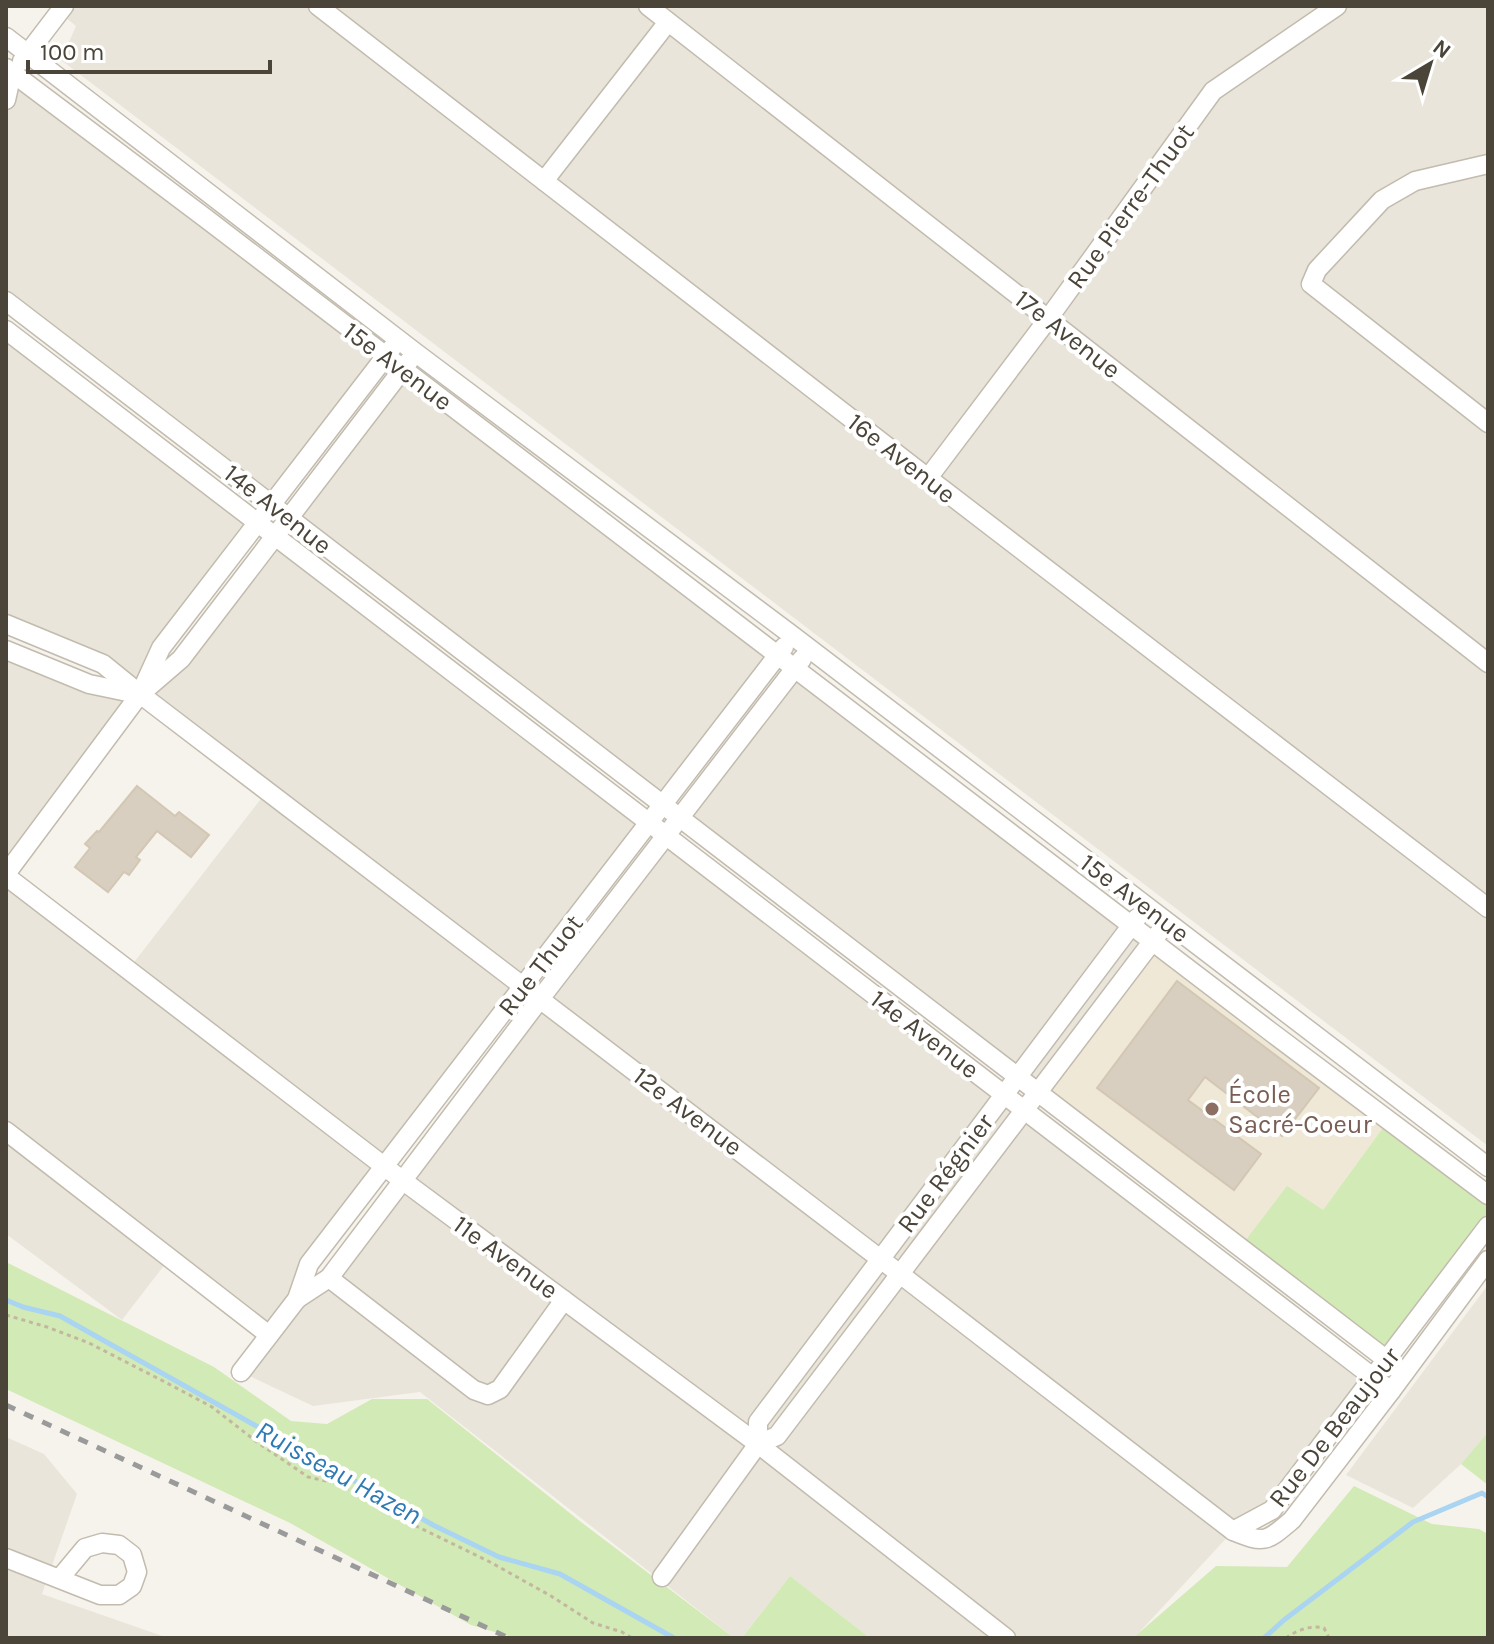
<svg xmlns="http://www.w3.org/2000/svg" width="1494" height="1644" font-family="Karla,sans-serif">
	<rect width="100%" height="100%" fill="#f6f3ec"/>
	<g fill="#eae5da">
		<path d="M51,6H1488V1146L61,60L76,26Z"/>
		<path d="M12,74L386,356L272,504L6,301V100Z"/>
		<path d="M6,330L258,523L141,692L276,536L649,823L524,986L273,1331L540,999L666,836L1374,1377L1272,1510L1233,1531L1134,1638H870L790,1576L742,1638H734L420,1392L313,1406L241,1372L270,1336L169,1259L122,1320L6,1234V876L128,970L267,791L140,695L6,874V650L138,694L103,664L6,624Z"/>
		<path d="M403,369L778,655L663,805L289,518Z"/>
		<path d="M795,669L1153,941L1038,1092L680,818Z"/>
		<path d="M1488,1285V1432L1461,1464L1413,1508L1346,1475Z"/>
		<path d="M6,1437L44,1454L77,1494L42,1594L168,1638H6Z"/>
	</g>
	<path fill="#efe8d6" d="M1153,941L1385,1125L1323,1210L1242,1245L1038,1092Z"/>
	<g fill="#d2eab5">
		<path d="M1385,1125L1488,1197V1224L1387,1360L1242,1245L1287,1186L1323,1210Z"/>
		<path d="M6,1262L214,1367L291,1421L327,1424L372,1399H427L581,1522L734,1638H515L471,1625L290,1523L6,1389Z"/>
		<path d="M1488,1432V1485L1461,1464Z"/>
		<path d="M1354,1486L1432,1524L1479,1529L1488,1534V1638H1133L1216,1566L1287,1567Z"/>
		<path d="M790,1576L870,1638H742Z"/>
	</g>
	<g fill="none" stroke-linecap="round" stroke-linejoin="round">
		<g stroke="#a9d4f2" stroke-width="5">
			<path d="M6,1300L23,1307L60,1316L433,1525L499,1557L560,1574L674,1638"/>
			<path d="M1264,1638L1284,1620L1413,1522L1482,1493L1488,1497"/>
		</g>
	</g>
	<g fill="#d8cfc1" stroke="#d3c7b4" stroke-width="2">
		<path d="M137,786L175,816L179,812L209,835L191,857L157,831L136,857L140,860L129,875L124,872L108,892L75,867L90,848L85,844L97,831L99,832Z"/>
		<path d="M1177,981L1319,1088L1282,1136L1205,1077L1188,1100L1261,1154L1234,1190L1097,1088Z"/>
	</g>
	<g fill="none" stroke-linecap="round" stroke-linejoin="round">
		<defs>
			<g id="minor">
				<path d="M318,6L928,478L1488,908"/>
				<path d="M648,6L1488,663"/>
				<path d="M6,37L416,353L793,636L1488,1167"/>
				<path d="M22,61L64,6"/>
				<path d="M6,68L204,217L1271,1032L1488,1195"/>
				<path d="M6,100L12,73"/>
				<path d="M1488,164L1415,181L1382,200L1317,270L1311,284L1488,423"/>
				<path d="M544,181L668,22"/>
				<path d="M6,301L1404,1373"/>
				<path d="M6,330L1391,1391"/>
				<path d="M928,478L1048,319L1213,91L1337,6"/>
				<path d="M6,624L103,664L140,694L900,1274L1233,1531C1265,1544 1266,1542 1292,1520L1391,1391L1488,1260"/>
				<path d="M6,650L89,684L137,694"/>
				<path d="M145,690L181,659L409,361"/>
				<path d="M6,874L140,694L161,648L392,348"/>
				<path d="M6,876L402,1180L758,1444L1006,1638"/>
				<path d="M6,1131L269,1335"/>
				<path d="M329,1278L474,1390L488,1395L500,1389L564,1300"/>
				<path d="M297,1299L329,1278L540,999L802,659"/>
				<path d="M241,1372L297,1299L309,1264L784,647"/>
				<path d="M758,1444V1422L1137,918"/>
				<path d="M1233,1531L1272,1510L1488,1226"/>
				<path d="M6,1558L100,1595H119L132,1586L137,1572L132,1555L119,1545L102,1543L85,1548L60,1578"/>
				<path d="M662,1577L758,1444L777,1436L1158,934"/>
			</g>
		</defs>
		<use href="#minor" stroke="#c2bbae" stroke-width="21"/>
		<g stroke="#c4b79f" stroke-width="3" stroke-dasharray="4 4" stroke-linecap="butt">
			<path d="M6,1315L47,1327L89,1343L165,1382L212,1407L257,1442L308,1477L339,1484L370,1499L416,1526L490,1562L551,1596L593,1623L622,1632L632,1638"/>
			<path d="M1286,1638C1297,1630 1311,1625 1324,1628L1329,1638"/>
		</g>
		<use href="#minor" stroke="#fff" stroke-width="18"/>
		<path stroke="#9a9a9a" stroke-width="5" stroke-dasharray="10 10" stroke-linecap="butt" d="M6,1405L509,1638"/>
	</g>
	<circle fill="#8d6e63" stroke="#fff" stroke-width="3" cx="1212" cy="1109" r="8"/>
	<g text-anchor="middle" stroke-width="8" stroke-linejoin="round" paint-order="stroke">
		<g font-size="26" fill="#4b4439" stroke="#fff">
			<text transform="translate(1130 206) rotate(-54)" y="9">Rue Pierre-Thuot</text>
			<text transform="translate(1068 334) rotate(38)" y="9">17e Avenue</text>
			<text transform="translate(398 366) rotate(37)" y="9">15e Avenue</text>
			<text transform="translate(902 458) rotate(38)" y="9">16e Avenue</text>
			<text transform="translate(278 509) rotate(38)" y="9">14e Avenue</text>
			<text transform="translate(1135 898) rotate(37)" y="9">15e Avenue</text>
			<text transform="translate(540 965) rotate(-52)" y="9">Rue Thuot</text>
			<text transform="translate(925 1034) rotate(37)" y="9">14e Avenue</text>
			<text transform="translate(688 1111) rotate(37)" y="9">12e Avenue</text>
			<text transform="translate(945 1173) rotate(-53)" y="9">Rue Régnier</text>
			<text transform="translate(506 1257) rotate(36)" y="9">11e Avenue</text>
			<text transform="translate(1334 1427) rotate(-52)" y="9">Rue De Beaujour</text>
		</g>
		<g font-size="26" fill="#785e54" stroke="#fff" text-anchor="start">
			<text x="1228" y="1103">École<tspan x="1228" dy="30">Sacré-Coeur</tspan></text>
		</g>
		<g font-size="28" font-style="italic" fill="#2e7ab2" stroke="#fff">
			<text transform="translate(339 1472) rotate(29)" y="10">Ruisseau Hazen</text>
		</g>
	</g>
	<rect width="1494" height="1644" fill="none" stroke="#4b4439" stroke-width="16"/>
	<g transform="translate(1430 64) rotate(38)" stroke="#ffffff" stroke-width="6" paint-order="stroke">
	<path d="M0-6L14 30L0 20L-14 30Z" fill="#4b4439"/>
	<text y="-12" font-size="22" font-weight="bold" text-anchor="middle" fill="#4b4439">N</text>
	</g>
	<path d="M28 60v12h242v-12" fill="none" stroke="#4b4439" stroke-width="4"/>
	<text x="40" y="60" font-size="24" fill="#4b4439" stroke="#ffffff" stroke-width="6" paint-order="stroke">100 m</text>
</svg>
